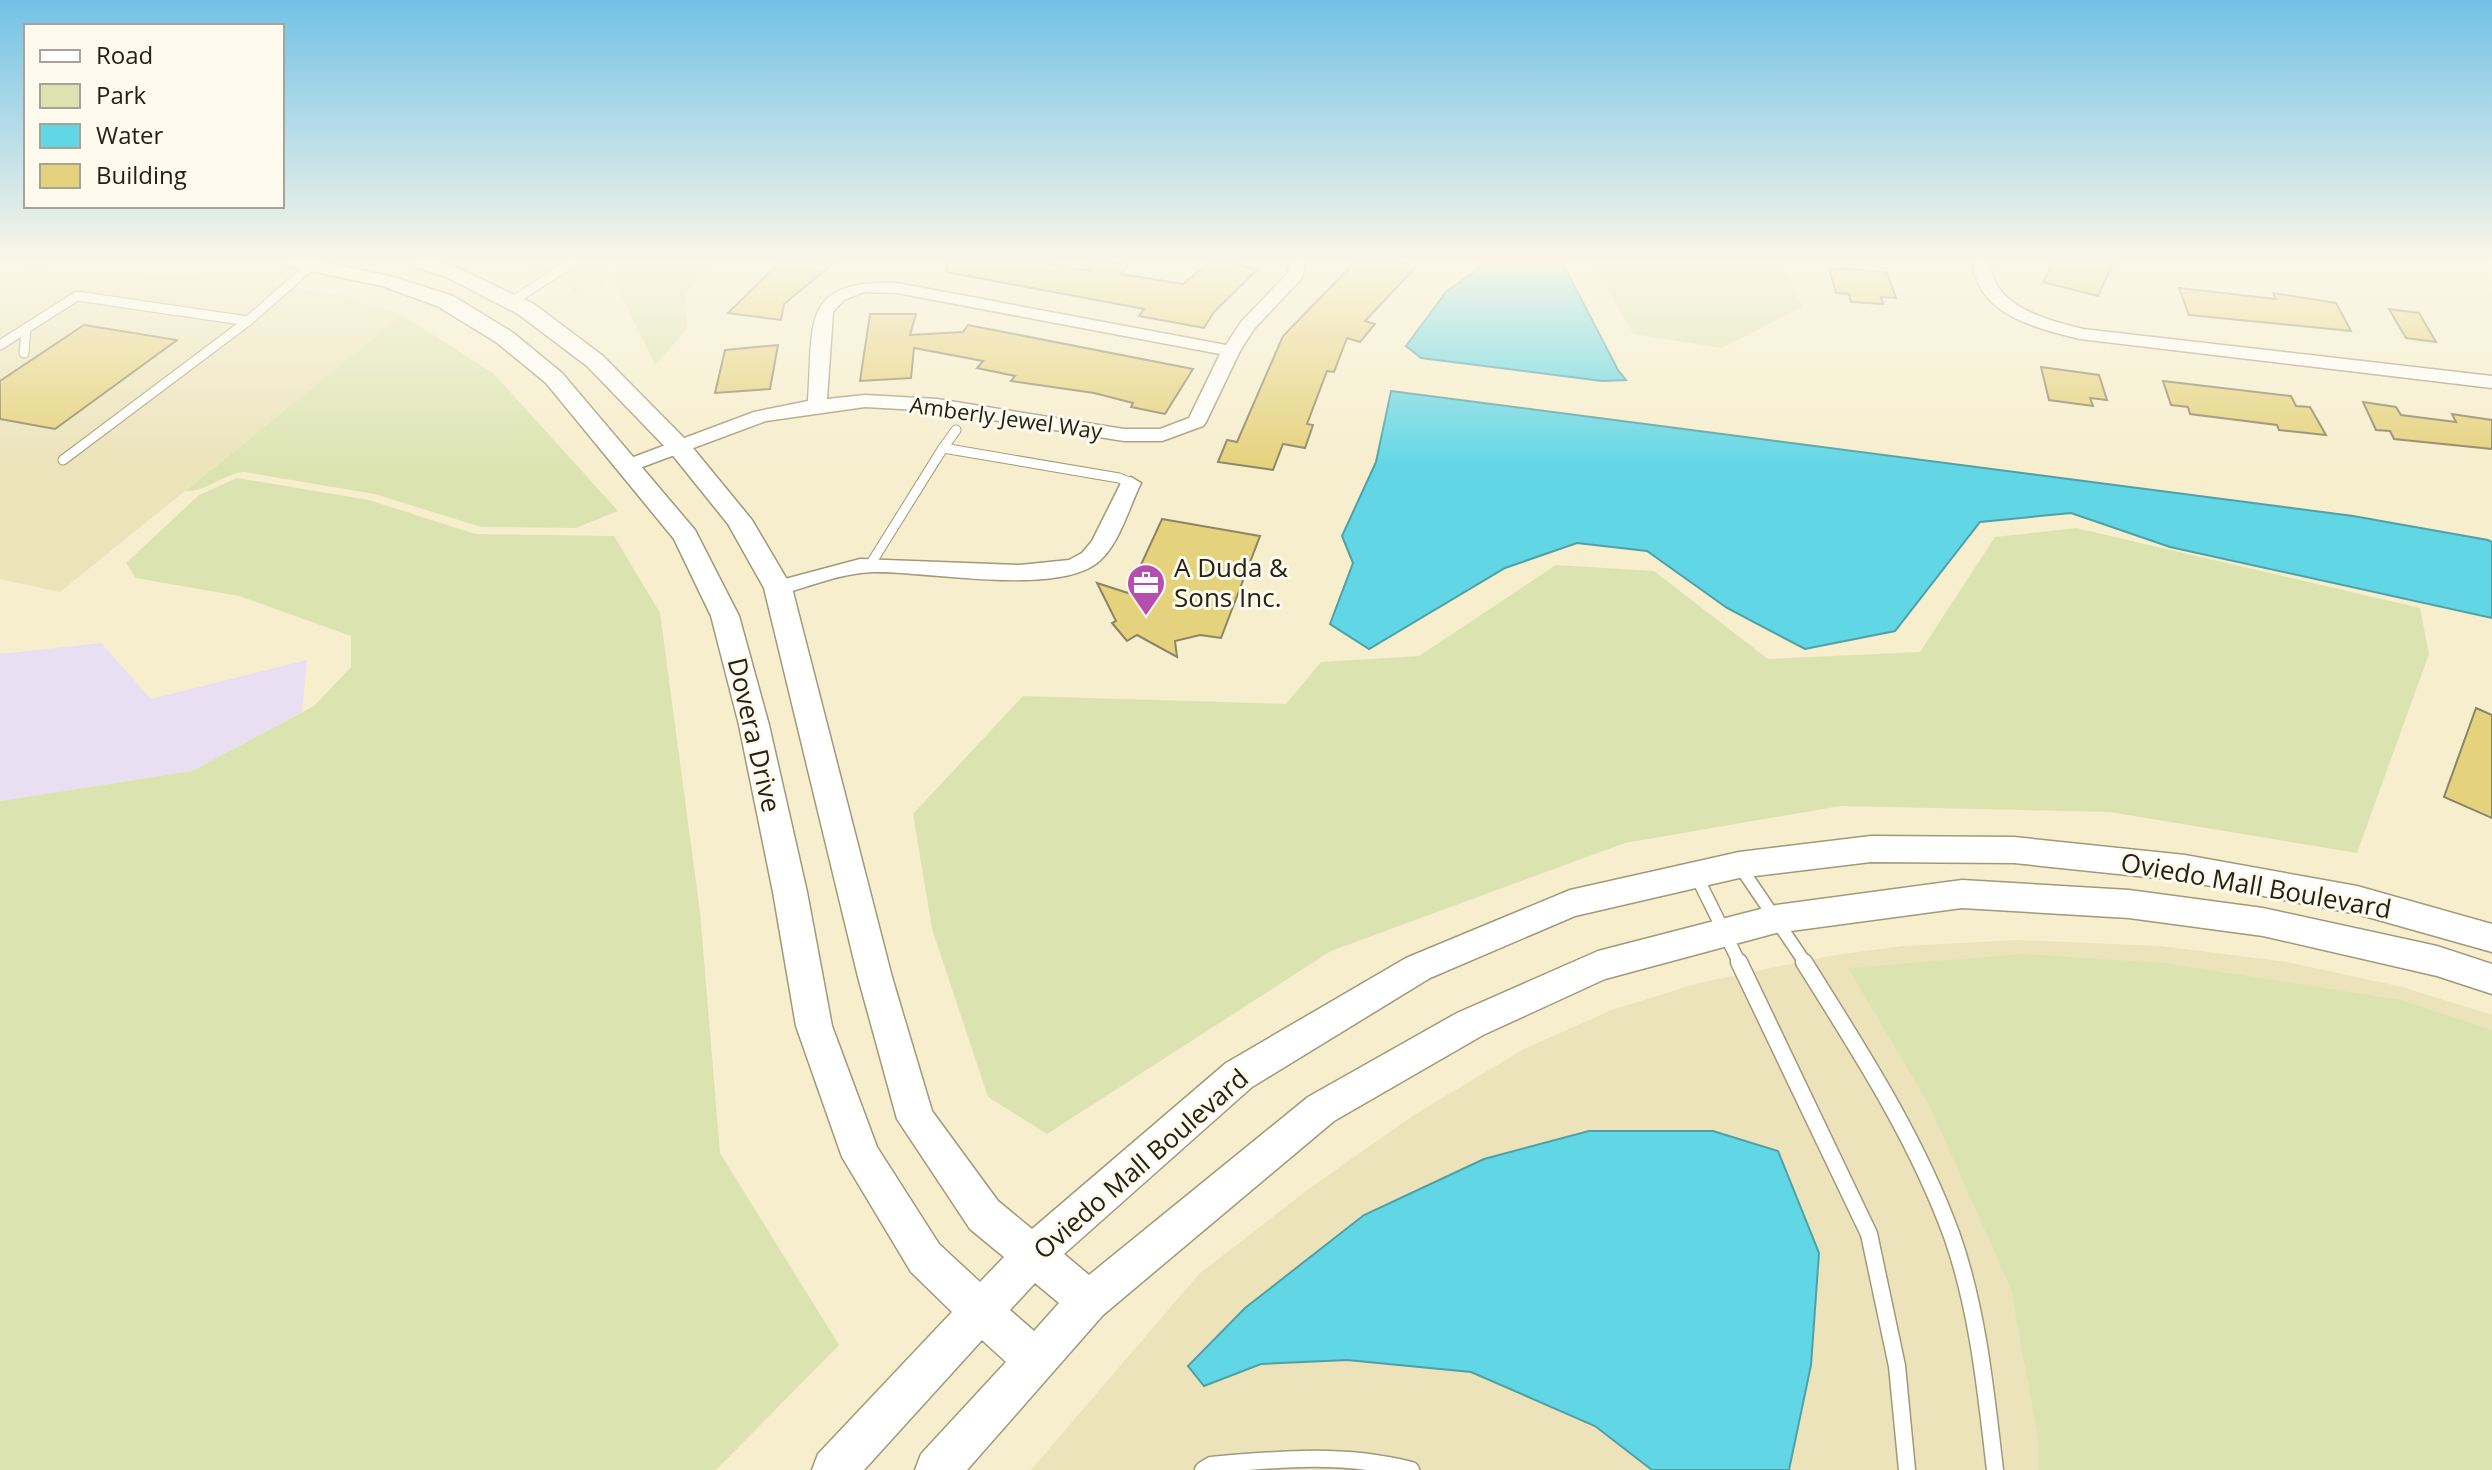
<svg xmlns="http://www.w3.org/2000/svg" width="2492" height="1470" font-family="'Open Sans',sans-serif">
	<rect width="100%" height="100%" fill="#f6eecd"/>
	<g fill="#ece3ba">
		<path d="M509,262H614L604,279L606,285L578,294L563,280Z"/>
		<path d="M30,269L107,271L267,283L343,296L402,315L60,592L0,579V272Z"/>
		<path d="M2018,940L2160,946L2287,962L2402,987L2492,1015V1470H1031L1199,1274L1310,1188L1414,1115L1524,1049L1612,1010L1699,983L1829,956L1903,946Z"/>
	</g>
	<path fill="#eadef3" d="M101,643L151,699L307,660L302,712L192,771L0,801V654Z"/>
	<g fill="#dbe4b1">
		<path d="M624,262H718L686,292L687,329L655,365L613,279Z"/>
		<path d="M1590,262H1783L1802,307L1722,348L1634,334Z"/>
		<path d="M402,315L493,373L618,511L576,528L481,527L375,494L244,472C224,473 205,493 185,491Z"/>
		<path d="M237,478L369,500L475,534L614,536L660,613L700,912L720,1153L839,1345L716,1470H0V801L192,771L314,706L351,667V636L239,596L136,578L126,563L199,495Z"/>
		<path d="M2076,528L2420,608L2429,654L2357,853L2110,812L1840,806L1625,843L1331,951L1047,1134L988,1097L932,929L913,814L1023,696L1286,704L1321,662L1419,656L1556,565L1654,571L1768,659L1920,652L1995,537Z"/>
		<path d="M2023,954L2165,963L2401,1000L2492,1030V1470H2038V1438L2011,1289L1929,1105L1848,968Z"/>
	</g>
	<g fill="#61d6e5" stroke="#4fa0a7" stroke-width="2">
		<path d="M1488,262H1562L1618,370L1626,380L1602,381L1421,358L1406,346L1446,292Z"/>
		<path d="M1391,391L2353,516L2488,540L2492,542V618L2170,547L2071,513L1980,522L1895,631L1805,649L1727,608L1647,551L1577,543L1505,568L1369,649L1330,624L1353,563L1342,536L1376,462Z"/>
		<path d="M1589,1131H1713L1778,1151L1819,1253L1811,1365L1789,1470H1652L1595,1426L1471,1372L1347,1360L1261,1364L1204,1386L1188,1366L1245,1308L1364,1215L1484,1159Z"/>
	</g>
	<g fill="#e5d27d" stroke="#8b8466" stroke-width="2">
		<path d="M780,262H835L784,304L781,320L728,313Z"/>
		<path d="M947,262H1042L1089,271L1095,262H1108L1127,265L1121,274L1183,284L1210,262H1230L1257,270L1214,312L1204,328L1139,316L1144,309L946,272Z"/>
		<path d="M1355,262H1399L1416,267L1365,321L1375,324L1360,342L1347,338L1334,372L1327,371L1307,424L1313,425L1305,448L1283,444L1273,470L1218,462L1227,440L1237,442L1283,336Z"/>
		<path d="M2054,262H2114L2098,296L2043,282Z"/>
		<path d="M1829,268L1887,272L1896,298L1881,297L1883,304L1851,302L1849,294L1836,293Z"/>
		<path d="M2179,288L2276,299L2273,293L2336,303L2351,331L2189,315Z"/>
		<path d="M2389,309L2419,313L2436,342L2406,338Z"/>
		<path d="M870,314H916L910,335L963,332L968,325L1193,369L1165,414L1131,407L1133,403L1094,393L1011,381L1015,376L977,368L983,361L914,348L911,378L860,381Z"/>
		<path d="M84,325L177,340L55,429L0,419V381Z"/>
		<path d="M778,345L770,389L715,393L725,350Z"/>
		<path d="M2041,367L2099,375L2107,400L2090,398L2093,406L2049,400Z"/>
		<path d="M2163,381L2291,396L2296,406L2310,407L2326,435L2279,430L2277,425L2190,414L2188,407L2171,405Z"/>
		<path d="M2363,402L2396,407L2401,415L2456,422L2452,414L2492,420V449L2394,439L2390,431L2376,430Z"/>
		<path d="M1162,519L1260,536L1221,638L1200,635L1175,641L1177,657L1137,635L1127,641L1112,623L1116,621L1097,583L1128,593Z"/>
		<path d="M2476,708L2492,715V818L2444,797Z"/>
	</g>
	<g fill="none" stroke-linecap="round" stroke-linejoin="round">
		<defs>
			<g id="service-far2">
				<path d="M511,302L573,262"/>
				<path d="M0,345L77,296L248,321"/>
				<path d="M24,353L26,329"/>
				<path d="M956,430L943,448L1119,478L1131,483"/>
				<path d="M63,460L248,321L315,262"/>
				<path d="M870,565L943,448"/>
			</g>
			<g id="service-far1">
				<path d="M1739,865L1806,964"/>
				<path d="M1696,875L1740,964"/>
			</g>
			<g id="service">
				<path d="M1739,962L1869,1234L1897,1366L1907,1470"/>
				<path d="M1804,962C1859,1050 1916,1137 1952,1236C1978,1310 1986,1393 1995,1470"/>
				<path d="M1203,1470L1211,1465C1279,1459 1344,1453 1411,1470"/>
			</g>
			<g id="minor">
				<path d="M1290,262H1306L1302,278L1254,329L1240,351L1206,422L1203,426L1162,441H1124L937,411L865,407L766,421L637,469H623L620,465L623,461L754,412L808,401C814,323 799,280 897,283L1226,345L1241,322L1288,273ZM864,292L897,293L1220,354L1189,418L1160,429H1124L937,399L865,395L827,399L833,312L844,300Z"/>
				<path d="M1974,262H1990C1993,307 2045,319 2083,329L2492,376V388L2080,339C2039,329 1974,314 1974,262Z"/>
				<path d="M1131,477L1141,483C1129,507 1119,546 1097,563C1054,596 927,571 873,572C840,573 809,587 778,595L770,593L767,588L770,583L860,559L1020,565L1069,560L1082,553L1092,541L1121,483Z"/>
			</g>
			<path id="tertiary" d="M284,262H323L394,277L453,296L512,332L562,373L695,530L739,616L769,725L807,892L832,1026L877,1147L939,1244L980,1282L1004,1257L970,1229L897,1119L858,977L764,588L728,524L670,452L587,366L518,314L446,277L413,266L410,262H440L460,269L534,304L603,356L688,442L752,520L792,588L892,977L932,1111L998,1201L1032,1229L1226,1063L1406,958L1570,890L1739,852L1871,836L2014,837L2185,855L2357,886L2492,924V952L2357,914L2185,881L2014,863L1871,862L1739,878L1575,916L1430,978L1252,1087L1064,1254L1089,1275L1308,1097L1457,1013L1598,951L1776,905L1962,880L2129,890L2263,908L2437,946L2492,964V994L2437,976L2263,936L2129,918L1962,908L1776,933L1605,979L1483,1035L1334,1121L1103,1315L967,1470H915L921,1454L1006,1362L982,1340L864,1470H812L818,1454L952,1312L911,1272L842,1157L796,1026L773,892L739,725L711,616L674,539L546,383L496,342L437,306L382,286L287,266ZM1035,1283L1059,1303L1034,1331L1010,1310Z"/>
		</defs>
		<use href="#service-far2" stroke="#a0997a" stroke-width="11"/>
		<use href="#service-far1" stroke="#a0997a" stroke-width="15"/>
		<use href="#service" stroke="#a0997a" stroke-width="19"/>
		<use href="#minor" stroke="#a0997a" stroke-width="3"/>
		<use href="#tertiary" stroke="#a0997a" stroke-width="3"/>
		<use href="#service-far2" stroke="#fff" stroke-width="9"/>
		<use href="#service-far1" stroke="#fff" stroke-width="12"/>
		<use href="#service" stroke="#fff" stroke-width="16"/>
		<use href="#minor" fill="#fff" fill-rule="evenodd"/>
		<use href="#tertiary" fill="#fff" fill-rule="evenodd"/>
	</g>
	<linearGradient id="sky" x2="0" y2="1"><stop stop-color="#72c2e7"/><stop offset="0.56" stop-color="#fbf7e8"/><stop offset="1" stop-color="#fbf7e8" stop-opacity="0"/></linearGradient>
	<rect width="2492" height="467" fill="url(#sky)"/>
	<defs>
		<symbol id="office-pin" viewBox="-11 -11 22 30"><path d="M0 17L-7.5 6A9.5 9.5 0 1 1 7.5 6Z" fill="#b74dae" stroke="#fefbee"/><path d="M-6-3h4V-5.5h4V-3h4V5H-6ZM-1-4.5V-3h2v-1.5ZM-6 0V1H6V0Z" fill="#fff"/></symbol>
	</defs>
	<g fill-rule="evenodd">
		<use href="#office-pin" x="1124" y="561" width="44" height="60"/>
	</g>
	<g text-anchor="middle" stroke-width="6" stroke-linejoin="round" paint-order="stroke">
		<g font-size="22" fill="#242215" stroke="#fefbee">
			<text transform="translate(1006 418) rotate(8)" y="8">Amberly Jewel Way</text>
		</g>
		<g font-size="26" fill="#242215" stroke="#fefbee" text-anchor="start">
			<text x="1174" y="577">A Duda &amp;<tspan x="1174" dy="30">Sons Inc.</tspan></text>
		</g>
		<g font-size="26" fill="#242215" stroke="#fefbee">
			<text transform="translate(754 735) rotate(77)" y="9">Dovera Drive</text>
			<text transform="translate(2256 886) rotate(10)" y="9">Oviedo Mall Boulevard</text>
			<text transform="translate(1141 1164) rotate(-41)" y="9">Oviedo Mall Boulevard</text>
		</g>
	</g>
	<rect x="24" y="24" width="260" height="184" fill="#fefbee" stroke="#a7a497" stroke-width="2"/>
	<rect x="40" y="50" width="40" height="12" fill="#ffffff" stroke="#a7a497" stroke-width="2"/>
	<text x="96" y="64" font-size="24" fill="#242215">Road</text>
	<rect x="40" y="84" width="40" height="24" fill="#dbe4b1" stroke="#a7a497" stroke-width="2"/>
	<text x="96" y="104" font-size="24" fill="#242215">Park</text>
	<rect x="40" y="124" width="40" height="24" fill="#61d6e5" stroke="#a7a497" stroke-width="2"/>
	<text x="96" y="144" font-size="24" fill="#242215">Water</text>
	<rect x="40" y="164" width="40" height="24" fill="#e5d27d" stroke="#a7a497" stroke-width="2"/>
	<text x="96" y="184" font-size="24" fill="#242215">Building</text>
</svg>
